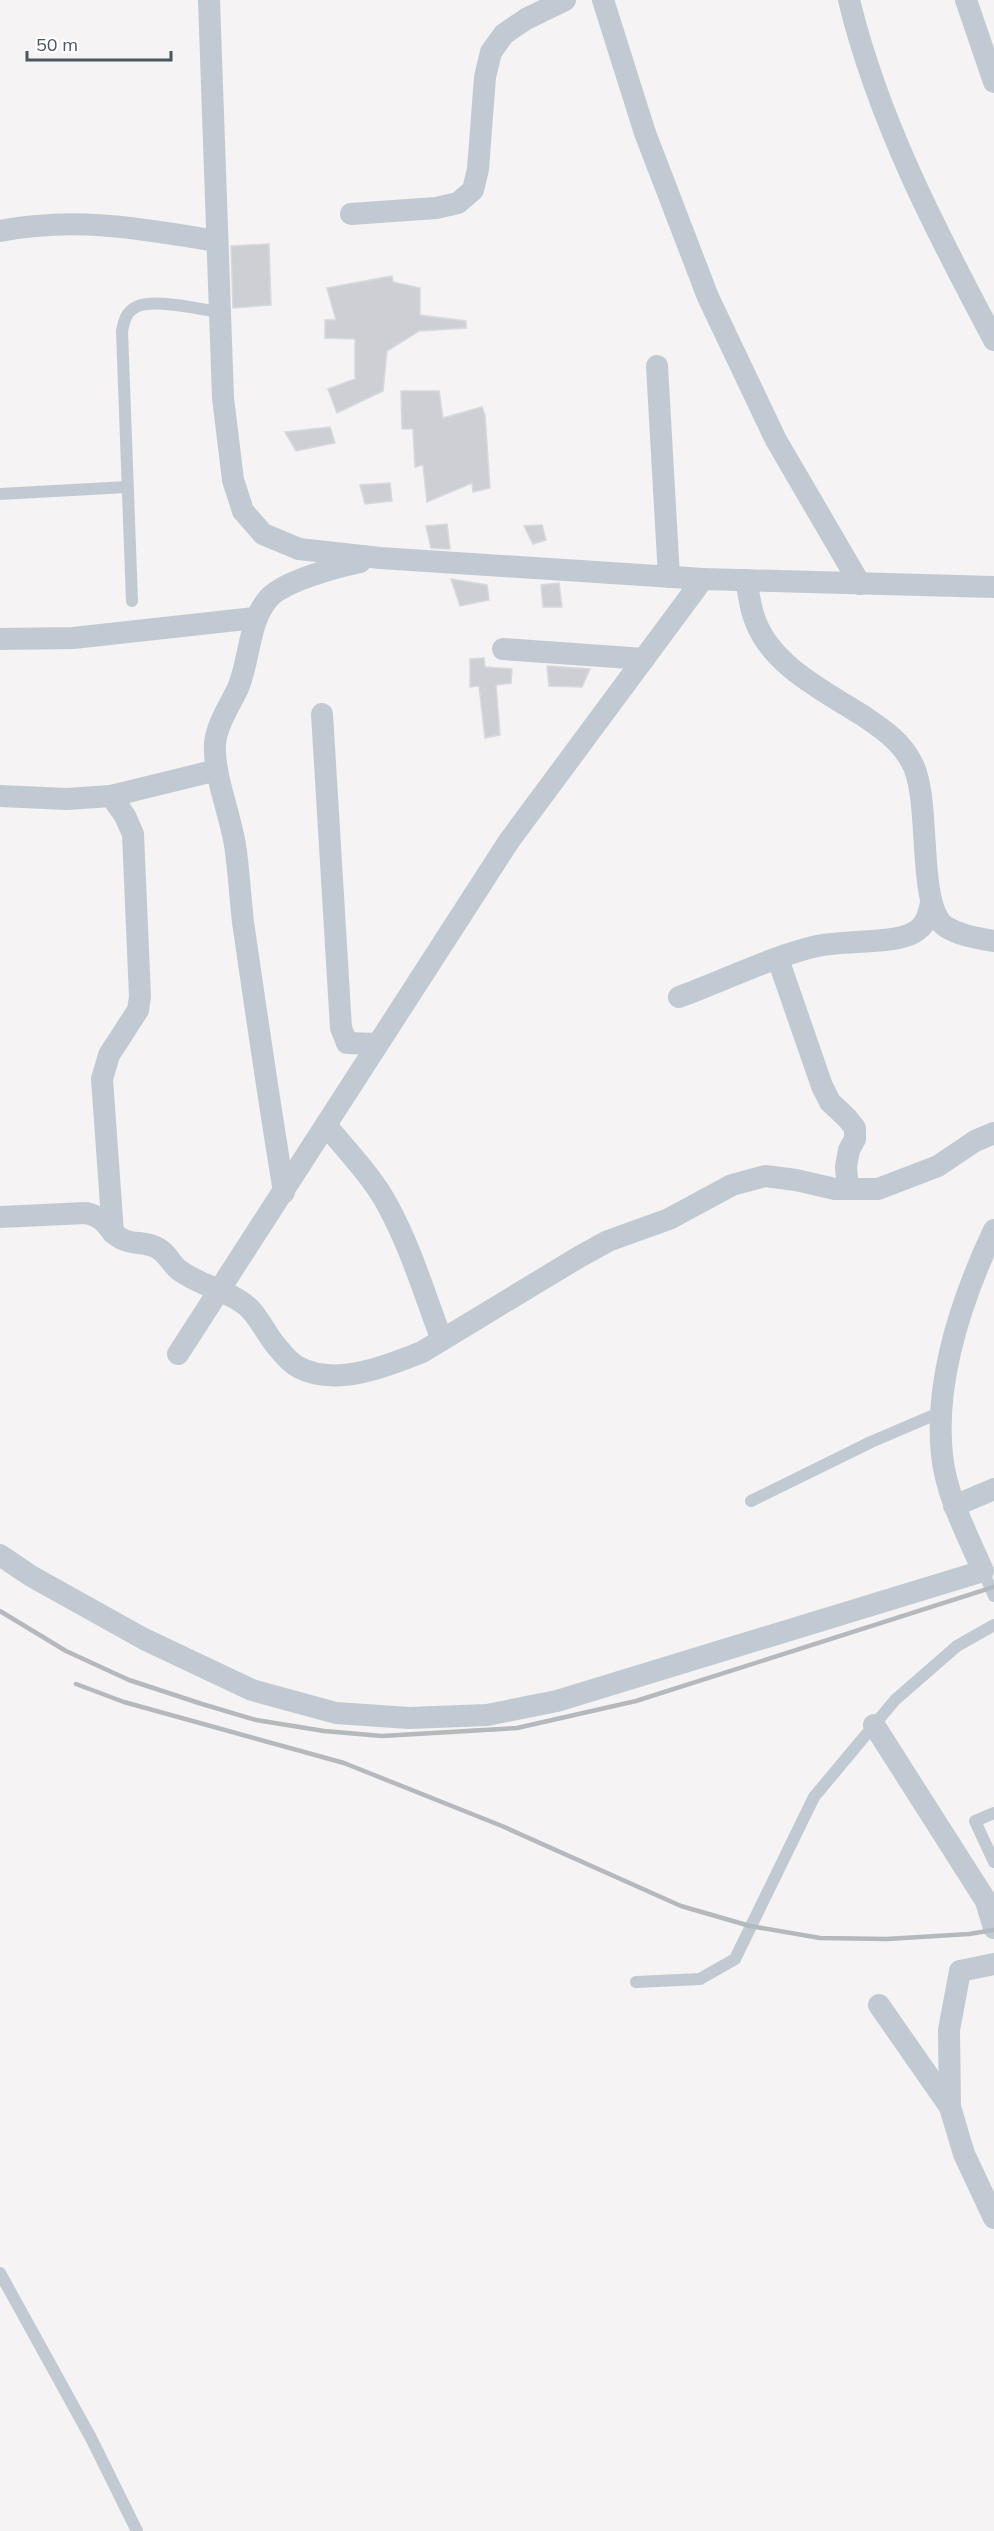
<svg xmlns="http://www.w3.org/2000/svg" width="994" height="2531" font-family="Mulish,sans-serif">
	<rect width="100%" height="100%" fill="#f5f3f3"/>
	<g fill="#cdcfd5" stroke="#d7d9de" stroke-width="1.5">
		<path d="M269,244L271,305L233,308L231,246Z"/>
		<path d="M392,276L393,282L420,288V315L466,321V328L419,331L387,351L383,391L337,413L328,389L355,379V339L325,338V320H336L327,288Z"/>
		<path d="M401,391H439L443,418L482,407L485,415L490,488L473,492L472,483L427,502L423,465L415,467L413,429H402Z"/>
		<path d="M330,427L335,443L296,451L285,432Z"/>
		<path d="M390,483L392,501L365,504L360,485Z"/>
		<path d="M447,524L450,549L431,548L426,526Z"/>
		<path d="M542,525L546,540L533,544L524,526Z"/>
		<path d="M451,579L487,585L489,600L460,606Z"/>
		<path d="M559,583L562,607H543L541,585Z"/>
		<path d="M484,658L485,667L512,669L511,683L496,685L500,735L485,738L479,686L470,687V659Z"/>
		<path d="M547,666L590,669L582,687L549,686Z"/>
	</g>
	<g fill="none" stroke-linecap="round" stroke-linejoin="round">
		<g stroke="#c1cad2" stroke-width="12">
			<path d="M0,494L127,487"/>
			<path d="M132,601L122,331C124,321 126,312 136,307C154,298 198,309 220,312"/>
			<path d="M751,1501L871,1442L941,1412"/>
			<path d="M983,1571L994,1596"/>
			<path d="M994,1813L975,1821L994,1862"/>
			<path d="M636,1982L700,1979L735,1959L814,1797L895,1700L957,1646L994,1625"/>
			<path d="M0,2273L91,2438L137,2531"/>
		</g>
		<g stroke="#c1cad2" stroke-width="22">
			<path d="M209,0L223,398L233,480L243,511L263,534L299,549L380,558L703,579L994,587"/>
			<path d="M603,0L645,133L708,297L776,440L860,584"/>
			<path d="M849,0C878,120 936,231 994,340"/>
			<path d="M966,0L994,82"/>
			<path d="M351,214L436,208L458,203L473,190L478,169L485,77L491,52L504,34L526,19L565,0"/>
			<path d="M0,231C77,216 142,229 217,241"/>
			<path d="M657,366L669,577"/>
			<path d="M746,580C749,593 750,608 755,620C771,665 824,691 862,715C881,728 900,740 911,761C933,798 915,906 946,927C961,936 978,938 994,941"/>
			<path d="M0,639L73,638L255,618"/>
			<path d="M503,649L644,659"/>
			<path d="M322,714L341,1028L347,1043L377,1044"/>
			<path d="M0,796L67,799L111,796L217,770"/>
			<path d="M111,796L125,816L133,834L140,997L138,1010L109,1055L102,1079L113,1233"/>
			<path d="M778,959L822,1086L830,1102L847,1118L855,1128V1139L849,1150L846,1167L848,1189"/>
			<path d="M679,997C723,981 773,956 817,946C843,940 893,944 913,933C926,926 928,916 931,903"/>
			<path d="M326,1125C347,1151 372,1176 388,1206C411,1248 425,1296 442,1340"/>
			<path d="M284,1192C269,1102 256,1012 243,922C240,896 239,871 235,845C230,813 213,774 215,743C217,724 230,705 238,688C250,660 248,623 268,599C283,581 337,567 360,562"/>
			<path d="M0,1217L86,1213C111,1219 105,1231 122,1239C131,1244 143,1242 153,1246C166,1250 170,1263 179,1270C200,1286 229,1290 248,1307C260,1318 267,1336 278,1348C283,1354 290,1363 298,1367C335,1387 385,1367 422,1352L579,1257L608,1241L669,1219L732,1185L765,1176L796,1180L835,1189H878L938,1166L975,1141L994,1133"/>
			<path d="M178,1354L509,841L703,579"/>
			<path d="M954,1506L994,1489"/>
			<path d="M0,1555L31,1576L144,1639L252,1690L336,1713L409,1718L487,1715L557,1701L983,1571C967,1534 946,1495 942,1455C934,1380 963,1296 994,1230"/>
			<path d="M874,1725L986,1901L994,1928"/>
			<path d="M879,2005L950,2107L964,2154L994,2218"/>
			<path d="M950,2107L949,2030L960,1971L994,1964"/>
		</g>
		<g stroke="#b5b8bd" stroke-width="4.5">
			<path d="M0,1611L66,1651L129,1680L202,1704L256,1720L324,1731L382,1736L517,1728L636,1701L994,1587"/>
			<path d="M76,1684L124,1702L344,1763L502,1826L681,1906L750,1926L820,1938L887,1939L969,1934L994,1930"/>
		</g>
	</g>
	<path d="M27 51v9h144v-9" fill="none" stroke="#4a5661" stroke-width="3"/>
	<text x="36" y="51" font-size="18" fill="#4a5661" stroke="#ffffff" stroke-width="4.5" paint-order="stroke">50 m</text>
</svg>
